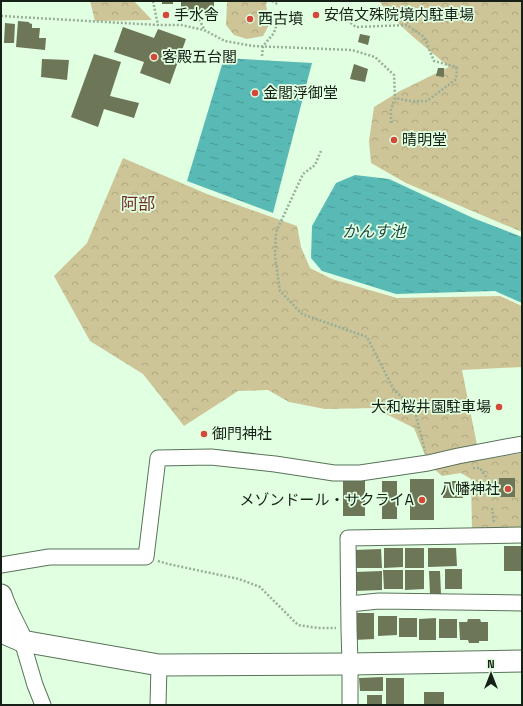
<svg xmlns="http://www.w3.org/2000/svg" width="523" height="706" font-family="'Space Grotesk','Noto Sans JP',sans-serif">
	<defs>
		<pattern id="forest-crowns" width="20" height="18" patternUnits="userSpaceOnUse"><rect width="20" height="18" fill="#cdc497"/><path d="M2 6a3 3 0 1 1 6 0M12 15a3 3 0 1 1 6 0" fill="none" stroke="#afa881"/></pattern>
		<pattern id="water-ripples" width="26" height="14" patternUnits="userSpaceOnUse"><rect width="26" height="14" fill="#59bab5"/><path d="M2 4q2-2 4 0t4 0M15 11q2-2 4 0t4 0" fill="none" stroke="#499792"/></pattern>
	</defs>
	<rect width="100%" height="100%" fill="#e1ffe1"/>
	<g fill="url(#forest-crowns)">
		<path d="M90,1H134L152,20L95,21Z"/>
		<path d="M229,1H267L266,5L270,23L263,36L247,39L234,35L226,25L227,3Z"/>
		<path d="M379,1H522V232L406,183L371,163L369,141L374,107L400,91L449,67C425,46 398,27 379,1Z"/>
		<path d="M123,158L207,194L297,226L301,247L310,268L332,279L397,298L500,296L522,306V367L462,370L477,445L425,455L414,428L374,408L325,409L289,402L268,390L238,391L184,426L143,374L90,341L54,276L87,243Z"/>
		<path d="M522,453V532L472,530L471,479L461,473L442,476L433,468Z"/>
	</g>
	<g fill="url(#water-ripples)">
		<path d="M224,58L312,63L273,213L187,181Z"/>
		<path d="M355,175L389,179L473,218L522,237V303L495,291L396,294L322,271L311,258L312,226L336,183Z"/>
	</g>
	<g fill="#6d7656">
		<rect x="162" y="1" width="11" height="3"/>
		<path d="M181,1H214V12L181,13Z"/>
		<path d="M169,11V17L163,18V12Z"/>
		<path d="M18,21L29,22V23L32,24V28H40L39,38H46L45,50L16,47Z"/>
		<path d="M5,23L15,24L14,43H4Z"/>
		<path d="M123,27L154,38L158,29L186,39L170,84L140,73L144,62L114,52Z"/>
		<path d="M360,34L370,36L368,45L358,42Z"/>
		<path d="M94,54L121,62L110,96L139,103L134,118L104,109L98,127L71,117Z"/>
		<path d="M42,59L69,60L67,80L41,77Z"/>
		<path d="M354,64L368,69L365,82L350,79Z"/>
		<path d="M438,68H444V77L436,76Z"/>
		<rect x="343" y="478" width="22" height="38"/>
		<rect x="499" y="478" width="16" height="19"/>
		<rect x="410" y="479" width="24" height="41"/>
		<rect x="382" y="481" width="15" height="38"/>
		<rect x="443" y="481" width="20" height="17"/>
		<rect x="504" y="546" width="18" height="25"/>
		<path d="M384,548H403V567L384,568Z"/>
		<rect x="405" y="548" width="19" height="20"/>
		<path d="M428,548H456L457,566L428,567Z"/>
		<path d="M381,549L382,568H354V550Z"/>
		<rect x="445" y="569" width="17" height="20"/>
		<path d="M383,570H403V589H384Z"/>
		<path d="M405,570H424V589L405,590Z"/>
		<path d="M382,571V590L354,591V572Z"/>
		<path d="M429,571H440L441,594H430Z"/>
		<path d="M354,613H374V639L354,640Z"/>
		<path d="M378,616H397V635L378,636Z"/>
		<rect x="399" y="618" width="18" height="19"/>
		<path d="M436,618V640H419V619Z"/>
		<rect x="439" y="619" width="18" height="19"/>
		<path d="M468,619H480L481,622H488V641H479V643H469L468,640H460L459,622H467Z"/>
		<path d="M383,677V691H360L359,678Z"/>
		<rect x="386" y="678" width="18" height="27"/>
		<rect x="424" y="692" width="20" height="13"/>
		<rect x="367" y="695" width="15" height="10"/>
	</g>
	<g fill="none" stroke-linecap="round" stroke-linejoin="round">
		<defs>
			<g id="street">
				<path d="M1,565L49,557H146L158,458L211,457L275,464L334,473H360L428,463L458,456L522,444"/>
				<path d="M349,604L379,601L522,603"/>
				<path d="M22,641L35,685L43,705"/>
				<path d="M158,705L159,665"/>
				<path d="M350,705V664L349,629L348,538L522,535"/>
			</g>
			<g id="secondary">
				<path d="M1,595C6,611 15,625 22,641"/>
				<path d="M1,632L22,641L159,665L350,664L522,661"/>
			</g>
		</defs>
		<use href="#street" stroke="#597359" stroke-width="17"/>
		<use href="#secondary" stroke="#597359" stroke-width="23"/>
		<g stroke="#97ae97" stroke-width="2.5" stroke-dasharray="2 2" stroke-linecap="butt">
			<path d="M153,1L158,25"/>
			<path d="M272,1L279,5"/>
			<path d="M197,12V15L204,29"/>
			<path d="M1,16L158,25H181L204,30L225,41L253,46L352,50L375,57L394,75L395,98L391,110V124"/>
			<path d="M344,18L356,27L407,25L424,37L434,61L456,67L457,74L455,80L427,101H410L395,98"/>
			<path d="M262,56L263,46L274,33L278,20"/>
			<path d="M321,151L315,165L303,174L276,232L275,256L280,291L302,314L367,337L394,390L414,408L425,451"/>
			<path d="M473,468H480L491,484"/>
			<path d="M492,508L494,522"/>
			<path d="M158,561L168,564L239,579L260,587L298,625L318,628H336"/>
		</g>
		<use href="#street" stroke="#fff" stroke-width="15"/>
		<use href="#secondary" stroke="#fff" stroke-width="21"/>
	</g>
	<g fill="#d44739" stroke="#e1ffe1" stroke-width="1.5">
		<circle cx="166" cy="15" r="4"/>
		<circle cx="316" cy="15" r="4"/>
		<circle cx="250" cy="19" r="4"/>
		<circle cx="154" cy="57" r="4"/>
		<circle cx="255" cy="93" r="4"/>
		<circle cx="394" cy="140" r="4"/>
		<circle cx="499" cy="407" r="4"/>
		<circle cx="204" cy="434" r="4"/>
		<circle cx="508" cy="489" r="4"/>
		<circle cx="422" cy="500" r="4"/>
	</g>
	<g text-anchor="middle" stroke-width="3.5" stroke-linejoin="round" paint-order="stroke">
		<g font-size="15" fill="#162016" stroke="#e1ffe1" text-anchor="start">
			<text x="174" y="20">手水舎</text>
			<text x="324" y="20">安倍文殊院境内駐車場</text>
			<text x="258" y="24">西古墳</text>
			<text x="162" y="62">客殿五台閣</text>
			<text x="263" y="98">金閣浮御堂</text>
			<text x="402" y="145">晴明堂</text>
			<text x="491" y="412" text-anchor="end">大和桜井園駐車場</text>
			<text x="212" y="439">御門神社</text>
			<text x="500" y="494" text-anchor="end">八幡神社</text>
			<text x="414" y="505" text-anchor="end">メゾンドール・サクライA</text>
		</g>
		<g font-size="16" font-style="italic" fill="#1c4947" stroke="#e1ffe1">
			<text x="374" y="237">かんす池</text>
		</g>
		<g font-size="17" fill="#722d24" stroke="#e1ffe1">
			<text x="138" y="210">阿部</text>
		</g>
	</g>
	<rect width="523" height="706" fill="none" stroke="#162016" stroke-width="4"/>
	<g transform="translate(491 674)" stroke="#e1ffe1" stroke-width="3" paint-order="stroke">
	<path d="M0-3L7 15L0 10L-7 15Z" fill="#162016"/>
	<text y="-6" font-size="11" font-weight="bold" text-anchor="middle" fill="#162016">N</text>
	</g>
</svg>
